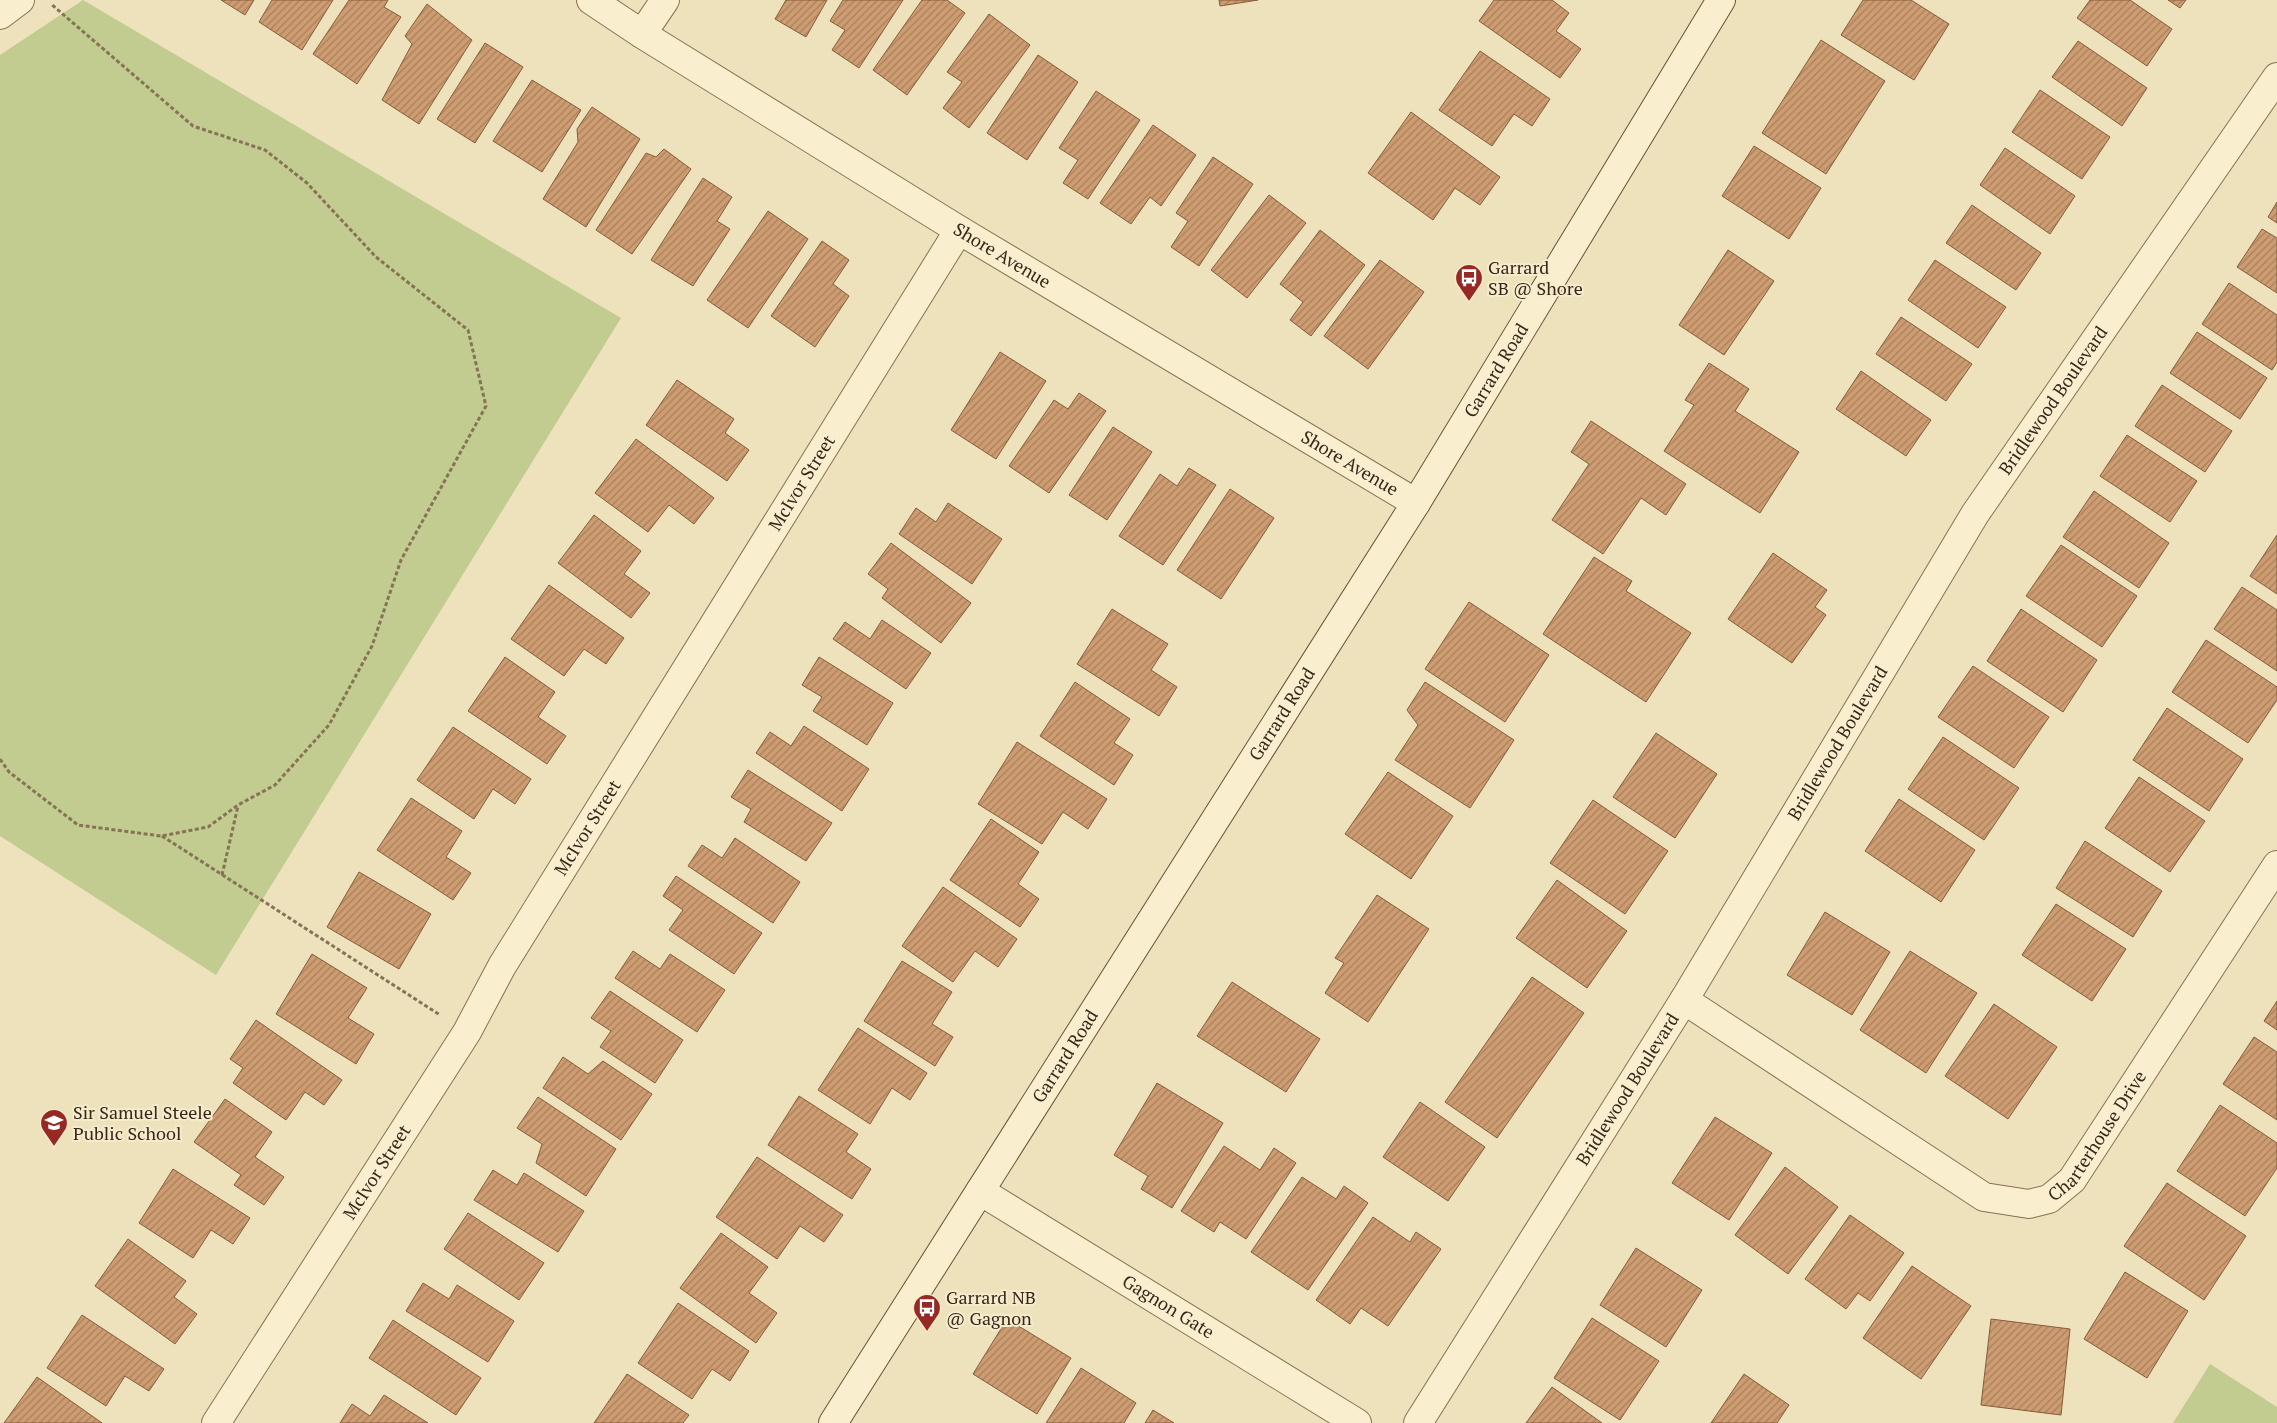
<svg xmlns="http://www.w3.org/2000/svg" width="2277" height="1423" font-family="'PT Serif',serif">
	<defs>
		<pattern id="building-hatch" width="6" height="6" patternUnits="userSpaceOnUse" patternTransform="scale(1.25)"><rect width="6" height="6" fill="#ce9c71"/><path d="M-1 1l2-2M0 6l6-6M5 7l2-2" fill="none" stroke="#a87f5c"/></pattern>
	</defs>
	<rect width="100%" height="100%" fill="#eee2bc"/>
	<g fill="#c2cc90">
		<path d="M83,0L621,318L216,975L0,836V55Z"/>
		<path d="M2210,1364L2277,1407V1423H2173Z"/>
	</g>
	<g fill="url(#building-hatch)" stroke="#855c3b">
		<path d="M221,0H254L245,15Z"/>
		<path d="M272,0H333L302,50L259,22Z"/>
		<path d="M349,0H388L384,7L401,17L357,84L313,54Z"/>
		<path d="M786,0H827L806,37L775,19Z"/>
		<path d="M843,0H903L859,68L832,50L845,30L830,21Z"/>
		<path d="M922,0H947L965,13L907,95L873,70Z"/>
		<path d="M1219,0H1258L1220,6Z"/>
		<path d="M1494,0H1552L1569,13L1556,31L1581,49L1560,78L1479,21Z"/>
		<path d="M1863,0H1911L1949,24L1914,80L1841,35Z"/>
		<path d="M2090,0H2130L2172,29L2147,66L2077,18Z"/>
		<path d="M2168,0H2186L2180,8Z"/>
		<path d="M427,4L472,40L419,124L382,100L412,44L405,36Z"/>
		<path d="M989,14L1030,45L969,128L943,108L962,82L947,72Z"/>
		<path d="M1821,40L1885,81L1826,174L1762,133Z"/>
		<path d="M2078,41L2147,88L2122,126L2052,77Z"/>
		<path d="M485,43L523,67L475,143L437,119Z"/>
		<path d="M1480,51L1550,99L1532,126L1514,114L1492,146L1439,110Z"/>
		<path d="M1038,55L1078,82L1027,160L987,133Z"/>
		<path d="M532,80L581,110L542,172L493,141Z"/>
		<path d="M2040,90L2110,137L2082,179L2012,132Z"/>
		<path d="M1096,91L1140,120L1088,199L1063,183L1078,160L1059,148Z"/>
		<path d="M592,107L640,139L586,227L543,199L578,142L577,129Z"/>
		<path d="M1411,112L1500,177L1480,205L1455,188L1433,220L1368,173Z"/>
		<path d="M1153,125L1196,155L1161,206L1150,197L1131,224L1100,203Z"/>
		<path d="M1754,146L1821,188L1789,239L1722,196Z"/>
		<path d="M2005,148L2075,196L2050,234L1980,185Z"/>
		<path d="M664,149L691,169L632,254L596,230L646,153L656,157Z"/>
		<path d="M1213,157L1253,184L1199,266L1171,247L1188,221L1176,213Z"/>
		<path d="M703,178L732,197L717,221L730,229L693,286L651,260Z"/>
		<path d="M1269,195L1306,223L1247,298L1211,270Z"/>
		<path d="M2277,202V223L2268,217Z"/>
		<path d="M1972,205L2041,253L2016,290L1946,243Z"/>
		<path d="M768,211L808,239L748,328L707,300Z"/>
		<path d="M2262,229L2277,238V293L2237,267Z"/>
		<path d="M1320,230L1365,265L1311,336L1290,320L1303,302L1280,284Z"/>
		<path d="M822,241L849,260L833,284L849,296L815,347L771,316Z"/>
		<path d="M1728,250L1774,281L1724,355L1679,325Z"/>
		<path d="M1380,260L1424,292L1368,369L1324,336Z"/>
		<path d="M1935,260L2006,307L1978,348L1908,300Z"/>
		<path d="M2229,283L2277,315V362L2272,370L2202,324Z"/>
		<path d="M1901,317L1972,364L1946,401L1876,354Z"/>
		<path d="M2197,332L2267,378L2240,419L2170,373Z"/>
		<path d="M1000,352L1046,381L996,459L951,430Z"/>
		<path d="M1709,363L1749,389L1735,411L1799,452L1760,513L1664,451L1694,405L1685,400Z"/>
		<path d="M1861,371L1931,420L1906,456L1836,409Z"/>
		<path d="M677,380L734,419L725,433L749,450L727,481L646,425Z"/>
		<path d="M2162,385L2232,431L2205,472L2135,426Z"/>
		<path d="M1079,393L1106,411L1049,493L1009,466L1054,400L1068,409Z"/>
		<path d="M1591,421L1686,484L1666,515L1641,498L1603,554L1552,520L1589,464L1571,452Z"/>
		<path d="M1113,427L1152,452L1107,520L1069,495Z"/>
		<path d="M2127,435L2197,481L2170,522L2100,476Z"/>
		<path d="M636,439L714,498L694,524L669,505L648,532L595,493Z"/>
		<path d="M1189,468L1216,485L1163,565L1119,536L1160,474L1177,486Z"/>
		<path d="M1230,489L1274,518L1221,599L1177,570Z"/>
		<path d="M2094,491L2169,543L2139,588L2063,537Z"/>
		<path d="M948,503L1002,539L972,584L899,534L916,508L936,522Z"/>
		<path d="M594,515L641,551L624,574L650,593L631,618L558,563Z"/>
		<path d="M2277,535V594L2250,576Z"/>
		<path d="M891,543L971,603L941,643L882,598L888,589L868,574Z"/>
		<path d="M2061,545L2137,596L2102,647L2026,596Z"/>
		<path d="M1773,553L1827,590L1815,607L1826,615L1792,663L1728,619Z"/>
		<path d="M1594,557L1632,581L1626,591L1691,633L1646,702L1543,634Z"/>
		<path d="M549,585L624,638L606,664L584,649L564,676L511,639Z"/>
		<path d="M2242,587L2277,610V671L2214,629Z"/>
		<path d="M1469,602L1549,655L1505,722L1425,669Z"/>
		<path d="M1112,609L1168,644L1151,670L1177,687L1159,716L1077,664Z"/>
		<path d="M2021,609L2097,660L2063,712L1987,661Z"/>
		<path d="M882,620L931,653L906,689L833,639L845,622L870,639Z"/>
		<path d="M2206,640L2277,687V700L2248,743L2172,692Z"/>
		<path d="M505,657L555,692L538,717L566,736L547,764L468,711Z"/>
		<path d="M819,657L893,703L867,745L813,711L822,697L802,685Z"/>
		<path d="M1973,666L2049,717L2014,768L1938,717Z"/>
		<path d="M1075,682L1130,719L1114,743L1133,755L1114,785L1040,736Z"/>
		<path d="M1425,682L1514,740L1470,808L1395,760L1418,725L1407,710Z"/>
		<path d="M2167,708L2243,759L2209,811L2133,760Z"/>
		<path d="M804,726L869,769L842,811L756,753L770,732L791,746Z"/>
		<path d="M453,727L531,779L515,804L493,789L474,819L417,780Z"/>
		<path d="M1656,733L1717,774L1675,838L1613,797Z"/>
		<path d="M1943,737L2019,788L1984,840L1908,789Z"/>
		<path d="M1017,742L1107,799L1088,829L1063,812L1042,844L978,804Z"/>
		<path d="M748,770L832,823L806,861L744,822L751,809L731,797Z"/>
		<path d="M1388,772L1453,816L1411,879L1345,834Z"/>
		<path d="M2139,777L2205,821L2170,872L2105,828Z"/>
		<path d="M411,798L462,831L446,857L471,873L453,900L377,850Z"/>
		<path d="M1899,799L1975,850L1941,902L1865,851Z"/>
		<path d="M1593,800L1668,851L1625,914L1550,863Z"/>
		<path d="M991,819L1039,852L1018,884L1039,899L1020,927L950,880Z"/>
		<path d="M735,838L800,882L773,923L688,866L702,845L722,858Z"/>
		<path d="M2085,841L2162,891L2133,937L2056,888Z"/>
		<path d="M359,872L431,914L399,969L327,927Z"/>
		<path d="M676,876L762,933L734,974L669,930L683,910L663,896Z"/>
		<path d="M1557,880L1627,931L1587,988L1516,938Z"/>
		<path d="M943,887L1017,939L998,967L975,951L953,982L902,946Z"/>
		<path d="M1377,895L1429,929L1368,1022L1325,993L1344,963L1335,958Z"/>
		<path d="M2056,904L2126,949L2092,1001L2022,955Z"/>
		<path d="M1825,912L1890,952L1852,1015L1787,975Z"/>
		<path d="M633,951L660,969L670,954L725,990L697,1032L615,978Z"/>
		<path d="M1910,951L1977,993L1926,1073L1860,1030Z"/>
		<path d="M312,954L367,988L348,1018L374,1034L356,1064L276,1014Z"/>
		<path d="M902,961L952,992L932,1024L953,1037L935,1066L864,1021Z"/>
		<path d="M1532,977L1584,1013L1497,1138L1445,1102Z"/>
		<path d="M1232,982L1320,1039L1286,1092L1197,1036Z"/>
		<path d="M610,991L683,1040L655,1083L600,1047L611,1031L591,1018Z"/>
		<path d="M2277,1001V1030L2264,1021Z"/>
		<path d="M1994,1004L2057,1047L2008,1119L1945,1076Z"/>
		<path d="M256,1020L342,1080L324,1105L305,1092L286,1120L233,1083L243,1068L230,1059Z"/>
		<path d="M858,1028L927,1073L910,1100L892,1088L870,1124L818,1090Z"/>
		<path d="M2254,1037L2277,1052V1120L2223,1084Z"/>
		<path d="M563,1057L588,1074L603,1061L652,1094L621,1140L543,1088Z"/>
		<path d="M1157,1083L1223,1123L1172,1208L1141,1189L1148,1176L1114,1155Z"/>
		<path d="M799,1096L858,1134L846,1152L871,1169L852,1199L768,1145Z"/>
		<path d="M538,1097L616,1149L586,1196L536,1163L542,1144L517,1128Z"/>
		<path d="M225,1099L272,1132L255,1157L284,1177L264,1205L234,1185L241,1175L194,1142Z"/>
		<path d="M1420,1102L1485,1147L1448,1201L1383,1157Z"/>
		<path d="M2220,1105L2277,1143V1168L2245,1216L2177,1171Z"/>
		<path d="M1715,1117L1772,1153L1729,1220L1672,1183Z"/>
		<path d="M1224,1146L1260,1170L1274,1148L1296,1163L1246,1239L1220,1222L1214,1232L1181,1211Z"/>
		<path d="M757,1157L843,1215L824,1242L800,1226L777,1259L716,1217Z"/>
		<path d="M1785,1167L1838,1207L1788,1274L1735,1235Z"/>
		<path d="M173,1169L250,1218L233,1244L211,1230L193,1258L139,1223Z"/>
		<path d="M493,1170L517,1185L524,1173L584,1211L558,1252L474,1200Z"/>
		<path d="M1302,1177L1336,1199L1344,1186L1368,1203L1308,1290L1251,1252Z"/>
		<path d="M2167,1183L2246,1236L2204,1300L2124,1246Z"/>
		<path d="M468,1213L544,1263L519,1300L444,1249Z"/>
		<path d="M1850,1215L1904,1253L1870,1301L1858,1293L1846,1309L1805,1279Z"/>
		<path d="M1373,1217L1410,1242L1416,1232L1441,1249L1388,1326L1361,1308L1350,1324L1316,1300Z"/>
		<path d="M721,1233L768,1267L749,1293L777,1313L756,1343L680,1288Z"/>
		<path d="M128,1239L186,1281L174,1297L197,1314L175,1344L95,1286Z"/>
		<path d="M1636,1248L1702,1290L1666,1347L1600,1305Z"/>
		<path d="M1912,1266L1971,1306L1921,1379L1863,1338Z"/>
		<path d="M2125,1272L2188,1311L2147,1378L2084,1339Z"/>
		<path d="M423,1283L449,1299L457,1285L514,1321L488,1362L406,1311Z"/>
		<path d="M678,1303L749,1351L730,1381L712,1369L692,1399L638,1363Z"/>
		<path d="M82,1315L164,1369L149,1391L125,1376L106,1406L47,1368Z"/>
		<path d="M1592,1318L1659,1361L1620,1420L1554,1378Z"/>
		<path d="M1007,1319L1071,1358L1037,1414L973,1374Z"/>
		<path d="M1991,1319L2070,1329L2061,1415L1981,1405Z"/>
		<path d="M393,1320L481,1378L456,1415L369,1358Z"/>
		<path d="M1081,1368L1136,1403L1124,1423H1046Z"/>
		<path d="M627,1374L689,1415L683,1423H594Z"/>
		<path d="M1744,1374L1789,1405L1777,1423H1711Z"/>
		<path d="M37,1377L102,1423H4Z"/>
		<path d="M1552,1387L1602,1423H1526Z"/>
		<path d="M384,1395L428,1423H340L352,1404L370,1416Z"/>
		<path d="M1153,1410L1174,1423H1145Z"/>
	</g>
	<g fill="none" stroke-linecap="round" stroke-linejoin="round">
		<defs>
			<g id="street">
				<path id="s1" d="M591,0L642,34L959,230L1416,503"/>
				<path d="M0,15L20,0"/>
				<path d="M642,34L665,0"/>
				<path id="s2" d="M1684,1000L1984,1197L2029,1204L2049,1199L2072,1180L2277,865"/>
				<path id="s3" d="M980,1191L1357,1423"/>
				<path id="s4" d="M216,1423L467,1032L502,966L959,230"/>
				<path id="s5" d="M1418,1423L1684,1000L1975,514L2277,77"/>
			</g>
			<g id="secondary">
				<path id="s6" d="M833,1423L1416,503L1721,0"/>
			</g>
		</defs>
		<use href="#street" stroke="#867255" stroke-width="30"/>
		<use href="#secondary" stroke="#675239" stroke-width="30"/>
		<g stroke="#867255" stroke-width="3" stroke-dasharray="4 2.5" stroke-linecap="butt">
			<path d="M0,759L9,772L78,825L161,836L208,827L238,805L275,785L329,725L372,646L401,560L486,406L468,330L376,257L307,183L265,150L193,126L51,4"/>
			<path d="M162,836L440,1015"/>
			<path d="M222,875L238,806"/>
		</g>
		<use href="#street" stroke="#f9efcf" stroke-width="28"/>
		<use href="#secondary" stroke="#f9efcf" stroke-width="28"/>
	</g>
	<defs>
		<symbol id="bus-pin" viewBox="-11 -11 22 30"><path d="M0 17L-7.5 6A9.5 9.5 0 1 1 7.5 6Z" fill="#962924" stroke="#f6eccc"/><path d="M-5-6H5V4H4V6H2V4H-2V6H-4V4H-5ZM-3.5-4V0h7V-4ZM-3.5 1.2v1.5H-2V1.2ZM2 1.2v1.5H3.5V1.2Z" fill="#fff"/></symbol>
		<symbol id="school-pin" viewBox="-11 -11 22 30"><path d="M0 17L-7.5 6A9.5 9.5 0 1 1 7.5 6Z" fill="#962924" stroke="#f6eccc"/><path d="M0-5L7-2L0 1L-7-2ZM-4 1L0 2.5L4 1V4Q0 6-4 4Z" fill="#fff"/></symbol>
	</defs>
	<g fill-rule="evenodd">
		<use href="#bus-pin" x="1453" y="262" width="32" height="43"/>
		<use href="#school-pin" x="38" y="1107" width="32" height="43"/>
		<use href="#bus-pin" x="911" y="1292" width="32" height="43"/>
	</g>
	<g text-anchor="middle" stroke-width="4" stroke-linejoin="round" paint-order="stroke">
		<g font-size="18" fill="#35281b" stroke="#f6eccc">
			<text dy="6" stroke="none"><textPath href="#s1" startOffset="484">Shore Avenue</textPath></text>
			<text dy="6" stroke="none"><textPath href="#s6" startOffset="1244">Garrard Road</textPath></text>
			<text dy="6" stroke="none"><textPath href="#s5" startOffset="1204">Bridlewood Boulevard</textPath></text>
			<text dy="6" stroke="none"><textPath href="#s1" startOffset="889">Shore Avenue</textPath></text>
			<text dy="6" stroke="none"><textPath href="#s4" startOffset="1108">McIvor Street</textPath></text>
			<text dy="6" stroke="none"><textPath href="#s6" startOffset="839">Garrard Road</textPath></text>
			<text dy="6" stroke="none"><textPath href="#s5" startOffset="799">Bridlewood Boulevard</textPath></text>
			<text dy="6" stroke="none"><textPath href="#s4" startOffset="702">McIvor Street</textPath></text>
			<text dy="6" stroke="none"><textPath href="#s6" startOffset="434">Garrard Road</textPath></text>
			<text dy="6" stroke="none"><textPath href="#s5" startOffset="394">Bridlewood Boulevard</textPath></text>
			<text dy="6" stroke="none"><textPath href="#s2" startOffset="505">Charterhouse Drive</textPath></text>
			<text dy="6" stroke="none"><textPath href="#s4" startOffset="298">McIvor Street</textPath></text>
			<text dy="6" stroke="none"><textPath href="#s3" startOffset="221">Gagnon Gate</textPath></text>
		</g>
		<g font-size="18" fill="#35281b" stroke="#f6eccc" text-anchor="start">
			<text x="1488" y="274">Garrard<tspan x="1488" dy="21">SB @ Shore</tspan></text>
			<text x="73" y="1119">Sir Samuel Steele<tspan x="73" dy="21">Public School</tspan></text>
			<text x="946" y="1304">Garrard NB<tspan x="946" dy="21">@ Gagnon</tspan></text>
		</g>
	</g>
</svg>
